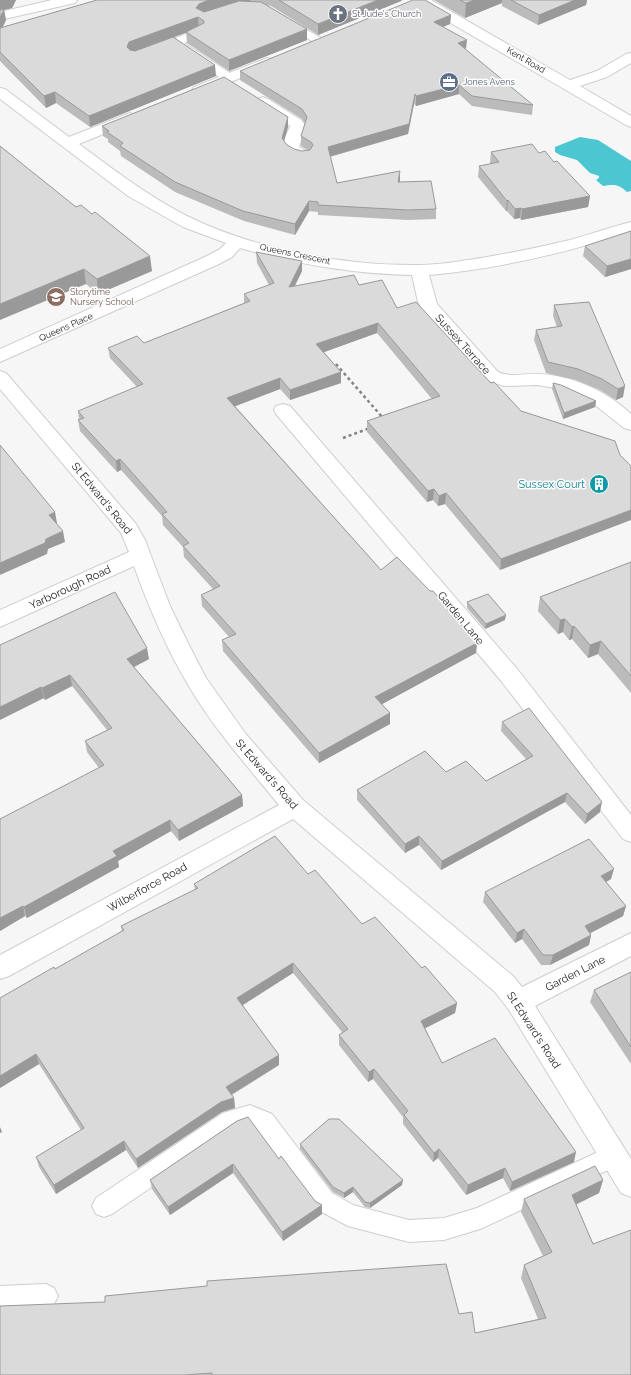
<svg xmlns="http://www.w3.org/2000/svg" width="631" height="1375" font-family="Raleway,sans-serif">
	<rect width="100%" height="100%" fill="#f6f6f7"/>
	<path fill="#4cc7d1" d="M580,137L598,140L631,161V191L627,192C619,184 613,184 603,186L596,180L599,178V176L590,173L577,160L560,155L555,152V147Z"/>
	<g fill="none" stroke-linecap="round" stroke-linejoin="round">
		<defs>
			<g id="lane">
				<path d="M286,18L323,39L325,41L323,43H315L282,23L280,21L282,19Z"/>
				<path d="M198,29L202,31L204,33L202,35L184,43L233,75L235,78L233,81H225L169,42L171,40Z"/>
				<path d="M250,1105L272,1114L332,1193L353,1205L409,1220L444,1218L477,1208L613,1145L621,1148L624,1156L621,1164L480,1229L444,1240L409,1242L348,1226L316,1209L256,1128L249,1125L237,1129L112,1214L104,1217L96,1214L92,1206L96,1198L223,1113Z"/>
				<path d="M46,1284L54,1288L58,1296L54,1304L46,1308L0,1310V1286Z"/>
			</g>
			<g id="street">
				<path d="M52,0H77L75,3L0,20V12Z"/>
				<path d="M414,0H431L570,80L597,71L626,54L631,53V63L607,77L580,86L631,116V127L626,125L416,3Z"/>
				<path d="M267,58L272,59L274,62L272,65L204,93L199,94L194,93L192,90L194,87Z"/>
				<path d="M0,88L5,89L69,137L125,115L130,113L135,115L138,118L135,121L79,144C114,170 148,196 187,216C253,249 345,266 418,265C439,265 461,261 481,258C511,253 541,247 570,240C591,234 611,227 631,222V232C565,253 497,269 429,275L437,304L498,372C511,378 525,373 538,374C571,375 607,391 631,414V430L624,428L595,405L561,389L537,385L504,386L486,380L423,310L418,302L412,275C353,274 296,264 240,248L232,257L219,264L0,362V349L207,256L220,249L226,243L183,227L128,196L0,99Z"/>
				<path d="M263,97L268,99L301,120L306,126L299,147L310,153L312,156L310,159C301,162 281,156 283,144C284,138 288,132 290,126L258,105L255,102L258,99Z"/>
				<path d="M0,371L6,373L136,524L145,540L170,606L189,645L206,678L245,733L303,800L513,976L522,987L631,933V956L535,1006L631,1159V1197L621,1193L509,1010L495,992L293,819L9,976L0,979V955L279,805C248,767 215,730 190,688C167,650 149,608 134,566L0,627V610L129,552L121,533L0,389Z"/>
				<path d="M283,404L290,406L518,670L631,815V842L623,839L502,682L276,414L274,410L276,406Z"/>
			</g>
		</defs>
		<use href="#lane" stroke="#cececf" stroke-width="2"/>
		<use href="#street" stroke="#cececf" stroke-width="2"/>
		<g stroke="#848484" stroke-width="2.5" stroke-dasharray="3 3" stroke-linecap="butt">
			<path d="M336,364L383,418"/>
			<path d="M343,438L370,428"/>
		</g>
		<use href="#lane" fill="#fff" fill-rule="evenodd"/>
		<use href="#street" fill="#fff" fill-rule="evenodd"/>
	</g>
	<g fill="#bcbbbc">
		<path d="M0,0H16L12,8L4,10L6,20L2,28L97,0H402L401,1L318,35L271,6L266,5L307,40L229,71L187,43L186,32H187L173,37L216,76L90,127L56,103L46,108L0,61Z"/>
		<path d="M434,0H587L586,5L538,25L502,6V3L465,18Z"/>
		<path d="M451,15L450,24L443,27L466,50L533,105L532,115L472,106L459,94L416,106L414,104L408,134L330,157L337,183L399,182L436,209V219L408,220L318,215V212L309,211L295,235L244,221L175,192L121,156L120,151L108,142V139L103,136L102,126L288,117V127L284,141L287,145L294,149L302,151H309L301,146V136L305,123L302,119L240,80V71Z"/>
		<path d="M0,146L152,271L98,294L86,284Z"/>
		<path d="M491,152L539,153L554,162L590,196L588,207L521,220L520,218L514,219L507,211H506L478,177L479,166L491,164L490,163Z"/>
		<path d="M631,231V269L605,277L583,256L585,246Z"/>
		<path d="M256,252L302,261V271L295,286L359,285L397,308L473,364L491,383L521,411L500,570L445,504L438,506L433,500L427,502L367,432V421L432,399L377,333L324,352L341,372V383L290,400L280,389L235,406L381,570L477,643L476,653L382,704L390,713V724L319,763L223,651L222,640L229,637L202,606L201,595L213,589L184,557L183,547L163,525L162,516L121,470L117,472L80,431L78,420H79L78,411L137,387L110,358L108,348L144,343L244,303V294L269,285L257,263Z"/>
		<path d="M589,302L623,397L616,400L600,390L576,380L546,373L534,340L536,330L557,327L553,316L554,305Z"/>
		<path d="M553,383L596,401L595,407L563,419L552,389Z"/>
		<path d="M631,562V693L598,654L588,658L572,639L569,640L563,632L558,634L538,611L540,597Z"/>
		<path d="M467,602L505,620L485,629L467,608Z"/>
		<path d="M0,645L149,659L134,667L242,795L243,806L179,841L171,831L118,861L119,867L27,918L25,916L0,931L99,768L87,752L85,741L107,730L72,686L45,700Z"/>
		<path d="M502,722L600,812L585,824L565,802L441,870L419,845L405,853L357,800V790L446,772L486,781L526,759L501,731Z"/>
		<path d="M308,874L362,924L422,968L457,1003L455,1013L425,1028L442,1063L574,1162L510,1191L503,1178L466,1195L438,1158L433,1162L403,1124V1117L373,1079L368,1082L339,1045V1035L342,1032L293,973L243,1005L279,1065L232,1095L234,1098L235,1108L222,1112L138,1168L126,1150L56,1194L39,1167L36,1157L81,1130L39,1064L0,1088L55,969L122,932L121,926L195,890L194,884Z"/>
		<path d="M611,879L606,882L626,906L623,916L590,933L591,935L589,945L550,965H541L522,939L515,943L483,902L485,892Z"/>
		<path d="M631,972V1064L590,1002L594,990Z"/>
		<path d="M237,1121L279,1159L315,1201L322,1205V1214L283,1241L233,1173L170,1215L152,1189L150,1180Z"/>
		<path d="M300,1144L402,1185L370,1208L365,1207L353,1192L344,1198L333,1192L300,1149Z"/>
		<path d="M603,1180L599,1193L576,1205L593,1244L631,1375H0L459,1314L475,1333L538,1319L521,1278L524,1265L543,1256L521,1212L524,1199Z"/>
	</g>
	<g fill="#999">
		<path d="M0,0H16L12,8L4,10L6,20L0,33Z"/>
		<path d="M209,0H250V1L229,4L199,15L198,17L199,28L130,53L127,47L129,42L196,8L199,4Z"/>
		<path d="M378,0H402L401,1L318,35V24Z"/>
		<path d="M475,0H502V3L465,18L466,3Z"/>
		<path d="M575,0H587L586,5L538,25L539,15Z"/>
		<path d="M451,15L450,24L433,31L434,22Z"/>
		<path d="M307,29V40L229,71V60Z"/>
		<path d="M467,40L466,49L458,43Z"/>
		<path d="M215,65L216,76L90,127L89,116Z"/>
		<path d="M459,85V94L416,106V96Z"/>
		<path d="M55,92L56,103L46,108L44,96Z"/>
		<path d="M415,94L414,104L408,134L328,157V147Z"/>
		<path d="M288,117V127L282,148V138Z"/>
		<path d="M400,171V181L398,192V182Z"/>
		<path d="M590,196L588,207L521,220L522,209Z"/>
		<path d="M508,200L507,211H506L507,201Z"/>
		<path d="M309,201V211L295,235V224Z"/>
		<path d="M521,208L520,218L514,219L515,209Z"/>
		<path d="M150,256L152,271L98,294L97,279Z"/>
		<path d="M631,259V269L605,277L607,266Z"/>
		<path d="M302,261V271L289,297V287Z"/>
		<path d="M84,269L86,284L0,320V304Z"/>
		<path d="M378,323L377,333L316,355V344Z"/>
		<path d="M341,372V383L290,400V390Z"/>
		<path d="M280,378V389L228,409L227,398Z"/>
		<path d="M625,386L623,397L616,400L618,389Z"/>
		<path d="M596,401L595,407L563,419L564,413Z"/>
		<path d="M120,459L121,470L117,472L116,461Z"/>
		<path d="M434,489L433,500L427,502L428,491Z"/>
		<path d="M446,493L445,504L438,506L439,496Z"/>
		<path d="M631,510V520L500,570L501,559Z"/>
		<path d="M55,512L57,523L51,526L49,515Z"/>
		<path d="M63,531L65,542L48,549L47,554L0,575V563L46,539Z"/>
		<path d="M506,615L505,620L485,629L486,624Z"/>
		<path d="M565,619L563,632L558,634L560,620Z"/>
		<path d="M574,626L572,639L569,640L572,627Z"/>
		<path d="M601,641L598,654L588,658L590,645Z"/>
		<path d="M477,643L476,653L375,708V697Z"/>
		<path d="M147,648L149,659L128,670L127,659Z"/>
		<path d="M70,675L72,686L45,700L42,688Z"/>
		<path d="M41,687L44,698L0,720V707Z"/>
		<path d="M390,713V724L319,763V753Z"/>
		<path d="M567,793L565,802L441,870L442,861Z"/>
		<path d="M242,795L243,806L179,841L178,830Z"/>
		<path d="M602,802L600,812L585,824L587,814Z"/>
		<path d="M170,820L171,831L118,861L119,867L27,918L24,907L113,851Z"/>
		<path d="M419,836V845L405,853V844Z"/>
		<path d="M614,869L611,879L599,886L601,876Z"/>
		<path d="M23,906L25,916L0,931V918Z"/>
		<path d="M626,906L623,916L583,937L585,926Z"/>
		<path d="M524,929L522,939L515,943L517,933Z"/>
		<path d="M591,935L589,945L550,965L553,955Z"/>
		<path d="M293,963V973L238,1008L237,998Z"/>
		<path d="M457,1003L455,1013L420,1031L421,1021Z"/>
		<path d="M36,1054L39,1064L0,1088V1076Z"/>
		<path d="M279,1055V1065L227,1097L226,1087Z"/>
		<path d="M374,1069L373,1079L368,1082L369,1072Z"/>
		<path d="M234,1098L235,1108L222,1112L138,1168L136,1159L221,1102Z"/>
		<path d="M0,1127L2,1132L0,1133Z"/>
		<path d="M124,1141L126,1150L56,1194L54,1185Z"/>
		<path d="M439,1149L438,1158L433,1162L434,1153Z"/>
		<path d="M576,1152L574,1162L510,1191L512,1182Z"/>
		<path d="M233,1164V1173L170,1215L168,1207Z"/>
		<path d="M505,1168L503,1178L466,1195L468,1185Z"/>
		<path d="M403,1180L402,1185L370,1208V1203Z"/>
		<path d="M603,1180L599,1193L568,1208L572,1195Z"/>
		<path d="M353,1187V1192L344,1198V1193Z"/>
		<path d="M322,1205V1214L283,1241L282,1232Z"/>
	</g>
	<g fill="#dbdadb" stroke="#999">
		<path d="M97,0H209L199,4L196,8L204,12L239,1L261,2L307,29L229,60L186,32L204,23V21L198,17L129,42L127,47L130,50L135,51L173,37L215,65L89,116L55,92L44,96L0,52V28Z"/>
		<path d="M279,0H378L318,24Z"/>
		<path d="M413,0H425L451,15L434,22L467,40L458,43L533,105L472,96L459,85L416,96L415,94L409,124L328,147L337,183L400,171L398,182L431,181L436,209L408,210L318,205V202L309,201L295,224L243,211L175,182L120,146L123,143L107,132L109,131L102,126L224,77L288,117L282,138L287,145L294,149L302,151L310,150L313,145L311,142L301,136L307,117L302,109L240,71Z"/>
		<path d="M460,0H475L466,3Z"/>
		<path d="M511,0H575L539,15Z"/>
		<path d="M4,9L0,18V10Z"/>
		<path d="M532,144L539,153L545,151L554,162L557,161L590,196L522,209L521,208L515,209L508,200L507,201L479,166L499,162L491,152Z"/>
		<path d="M0,146L76,207L81,205L92,214L95,212L150,256L97,279L84,269L0,304Z"/>
		<path d="M631,231V259L607,266L585,246Z"/>
		<path d="M256,252L302,261L289,287L354,275L359,285L382,280L397,308L416,302L473,364L491,383L494,382L521,411L615,441L620,455L631,466V510L501,559L446,493L439,496L434,489L428,491L367,421L440,396L378,323L316,344L341,372L290,390L280,378L227,398L381,570L397,557L430,591H433L477,643L375,697L390,713L319,753L222,640L236,634L201,595L220,586L183,546L189,543L162,514L167,512L120,459L116,461L78,420L84,418L78,411L143,384L108,348L137,336L144,343L250,301L244,294L274,283Z"/>
		<path d="M589,302L625,386L618,389L602,379L578,369L548,362L536,330L562,326L554,305Z"/>
		<path d="M553,383L561,385L596,401L564,413Z"/>
		<path d="M0,445L55,512L49,515L63,531L46,539L45,543L0,563Z"/>
		<path d="M631,562V676L601,641L590,645L574,626L572,627L565,619L560,620L540,597Z"/>
		<path d="M115,592L147,648L127,659L242,795L178,830L170,820L113,851L117,856L24,907L23,906L0,918V819L104,765L85,741L112,728L70,675L42,688L41,687L0,707V645Z"/>
		<path d="M488,594L506,615L486,624L467,602Z"/>
		<path d="M529,708L602,802L587,814L567,793L442,861L419,836L405,844L357,790L425,751L446,772L466,761L486,781L533,756L502,722Z"/>
		<path d="M275,836L308,874L315,870L362,924L375,917L422,968L425,966L457,1003L421,1021L442,1063L495,1038L576,1152L512,1182L505,1168L468,1185L439,1149L434,1153L404,1115L408,1111L374,1069L369,1072L339,1035L348,1029L293,963L237,998L279,1055L226,1087L234,1098L221,1102L136,1159L124,1141L54,1185L36,1157L84,1128L36,1054L0,1076V998L54,967L55,969L124,930L121,926L198,888L194,884Z"/>
		<path d="M589,839L614,869L601,876L626,906L585,926L591,935L553,955H543L524,929L517,933L485,892Z"/>
		<path d="M631,972V1047L594,990Z"/>
		<path d="M248,1117L279,1159L281,1156L315,1201L322,1205L282,1232L233,1164L168,1207L150,1180L237,1121Z"/>
		<path d="M329,1119H339L403,1180L370,1203L365,1202L353,1187L344,1193L333,1187L300,1144Z"/>
		<path d="M595,1166L603,1180L572,1195L593,1244L631,1230V1375H212V1373L184,1375H0V1306L105,1302V1296L207,1286V1281L446,1264L459,1314L472,1312L475,1333L546,1318L524,1265L552,1252L524,1199Z"/>
	</g>
	<defs>
		<symbol id="church-disc" viewBox="-11 -11 22 22"><circle r="9.5" fill="#6b7280" stroke="#fff"/><path d="M-1.2-6h2.4v3.5h3.3v2.4h-3.3V6h-2.4V-.1h-3.3v-2.4h3.3Z" fill="#fff"/></symbol>
		<symbol id="office-disc" viewBox="-11 -11 22 22"><circle r="9.5" fill="#5c6f8a" stroke="#fff"/><path d="M-6-3h4V-5.5h4V-3h4V5H-6ZM-1-4.5V-3h2v-1.5ZM-6 0V1H6V0Z" fill="#fff"/></symbol>
		<symbol id="school-disc" viewBox="-11 -11 22 22"><circle r="9.5" fill="#8d6e63" stroke="#fff"/><path d="M0-5L7-2L0 1L-7-2ZM-4 1L0 2.5L4 1V4Q0 6-4 4Z" fill="#fff"/></symbol>
		<symbol id="building-disc" viewBox="-11 -11 22 22"><circle r="9.5" fill="#0f9aa8" stroke="#fff"/><path d="M-4-6H4V6H1V3H-1V6H-4ZM-2.5-4.3h1.7v1.8h-1.7ZM.8-4.3h1.7v1.8H.8ZM-2.5-1h1.7V.8h-1.7ZM.8-1h1.7V.8H.8Z" fill="#fff"/></symbol>
	</defs>
	<g fill-rule="evenodd">
		<use href="#church-disc" x="327" y="3" width="22" height="22"/>
		<use href="#office-disc" x="438" y="71" width="22" height="22"/>
		<use href="#school-disc" x="45" y="286" width="22" height="22"/>
		<use href="#building-disc" x="588" y="473" width="22" height="22"/>
	</g>
	<g text-anchor="middle" stroke-width="3" stroke-linejoin="round" paint-order="stroke">
		<g font-size="9" fill="#5b616d" stroke="#fff" text-anchor="start">
			<text x="352" y="17">St Jude's Church</text>
		</g>
		<g font-size="9" fill="#1e1e1e" stroke="#fff">
			<text transform="translate(526 60) rotate(30)" y="3">Kent Road</text>
			<text transform="translate(295 254) rotate(12)" y="3">Queens Crescent</text>
			<text transform="translate(66 327) rotate(-24)" y="3">Queens Place</text>
		</g>
		<g font-size="9" fill="#4e5e75" stroke="#fff" text-anchor="start">
			<text x="463" y="85">Jones Avens</text>
		</g>
		<g font-size="9" fill="#785e54" stroke="#fff" text-anchor="start">
			<text x="70" y="295">Storytime<tspan x="70" dy="10">Nursery School</tspan></text>
		</g>
		<g font-size="11" fill="#1e1e1e" stroke="#fff">
			<text transform="translate(463 344) rotate(48)" y="4">Sussex Terrace</text>
			<text transform="translate(102 498) rotate(51)" y="4">St Edward's Road</text>
			<text transform="translate(70 587) rotate(-25)" y="4">Yarborough Road</text>
			<text transform="translate(461 618) rotate(50)" y="4">Garden Lane</text>
			<text transform="translate(267 774) rotate(49)" y="4">St Edward's Road</text>
			<text transform="translate(147 887) rotate(-29)" y="4">Wilberforce Road</text>
			<text transform="translate(575 973) rotate(-27)" y="4">Garden Lane</text>
			<text transform="translate(534 1030) rotate(57)" y="4">St Edward's Road</text>
		</g>
		<g font-size="11" fill="#0d838f" stroke="#fff" text-anchor="end">
			<text x="585" y="488">Sussex Court</text>
		</g>
	</g>
</svg>
